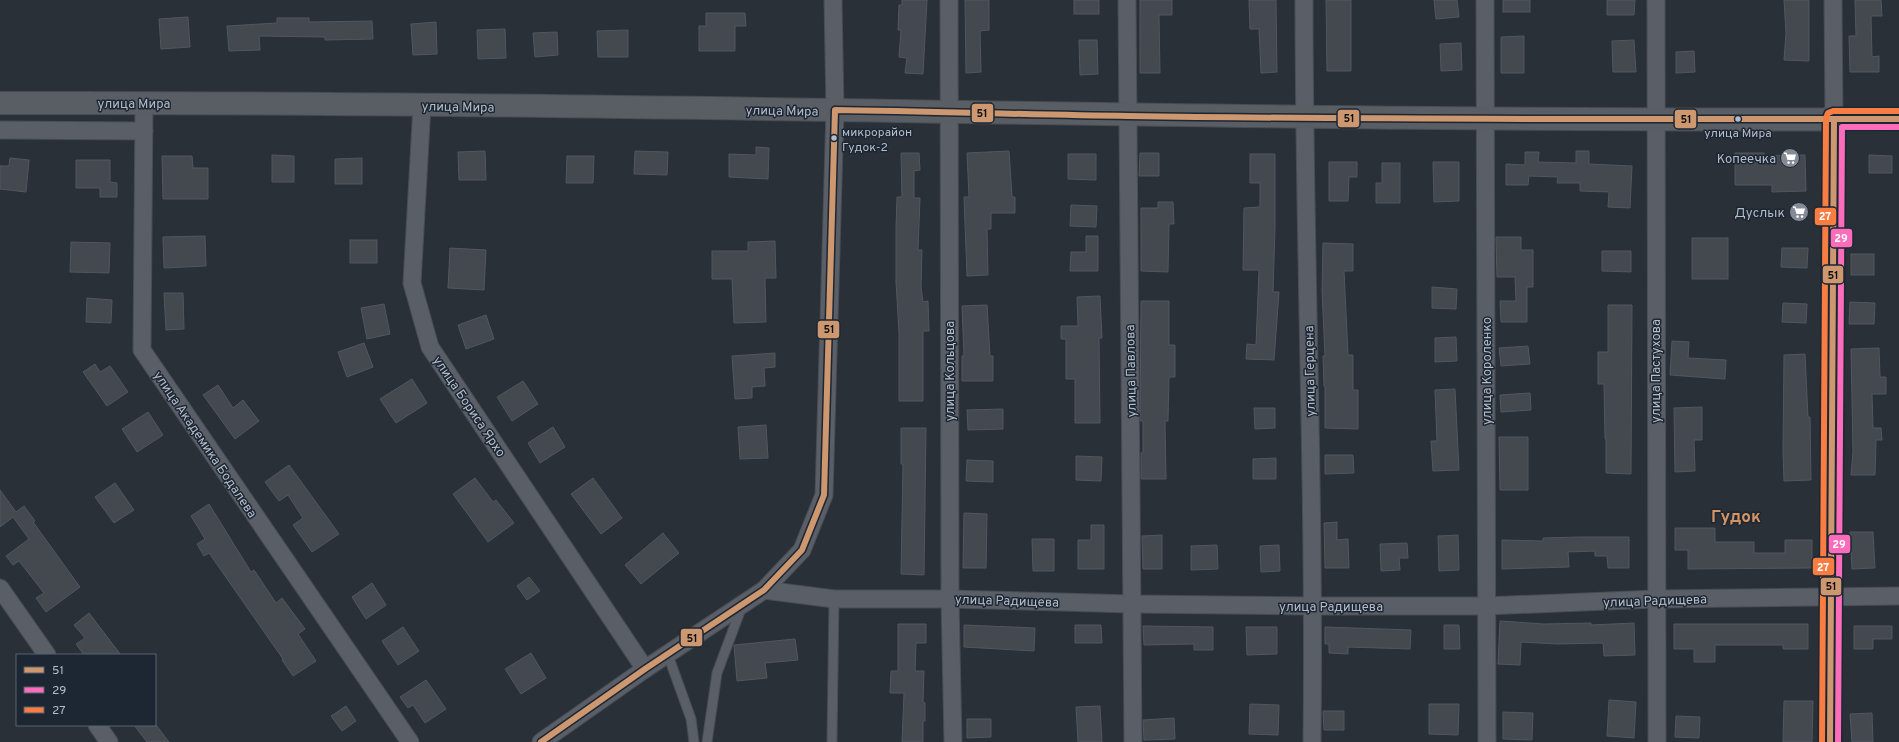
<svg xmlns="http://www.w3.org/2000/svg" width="1899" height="742" font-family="Overpass,sans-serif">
	<rect width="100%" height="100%" fill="#2a3038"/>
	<g fill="#444950" stroke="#52575f">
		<path d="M902,0H927L923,74L905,73L907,58L899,57L901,30H898L899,5H902Z"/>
		<path d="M965,0H989V30L980,31L981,72L966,73Z"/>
		<rect x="1074" y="0" width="25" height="14"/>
		<path d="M1140,0H1172V15H1159L1160,73H1140Z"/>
		<path d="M1249,0H1276L1277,72L1261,73L1259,29H1250Z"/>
		<path d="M1326,0H1351V71H1327Z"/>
		<path d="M1434,0H1457L1459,17L1436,19Z"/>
		<rect x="1503" y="0" width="27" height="12"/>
		<path d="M1607,0H1635L1634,15H1607Z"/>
		<path d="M1784,0H1809V61L1784,60L1786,33Z"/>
		<path d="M1855,0H1881L1882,16H1871L1872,57L1879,56V72H1850L1849,36H1856Z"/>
		<path d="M706,13H745L746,26H735V51H699V26H706Z"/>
		<path d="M188,17L190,47L161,49L159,19Z"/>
		<path d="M277,18H309V22L372,21L373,39L325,40V37L259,36L260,50L229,51L227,26L277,23Z"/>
		<path d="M436,22L437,54L413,55L411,24Z"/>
		<path d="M505,29L506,58L478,59L477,30Z"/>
		<path d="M628,30V57H598L597,31Z"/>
		<path d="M557,32L558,55L535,57L533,33Z"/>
		<path d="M1524,36V73H1501V37Z"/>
		<path d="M1079,40H1097L1098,74L1080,75Z"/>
		<path d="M1634,40L1636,72H1613L1612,41Z"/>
		<path d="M1461,43L1462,70L1441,71L1440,44Z"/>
		<path d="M1694,51L1695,72L1676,73V52Z"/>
		<path d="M756,147L769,148L768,179L729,177V154L756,155Z"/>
		<path d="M485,151L486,180H459L458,152Z"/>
		<path d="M635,151L668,152L667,175L634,174Z"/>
		<path d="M1009,151L1012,197H1015V213H991V229H987L988,275L967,276L964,197H969L967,153Z"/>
		<path d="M1576,151H1589V164L1632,166L1630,208L1608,207L1609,192L1580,191V183H1557L1558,177L1529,176L1528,185H1506V164L1525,165V152H1539L1538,162L1576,163Z"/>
		<path d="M901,153H919L920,170L914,171V198H920L918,250H922L921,287L923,302L928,301L929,331H923V401H899V332L896,282V228L897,197H902Z"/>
		<path d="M1140,153H1159V176H1139Z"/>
		<path d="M1735,153H1764V156L1805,155L1806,191L1772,192V185H1735Z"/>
		<path d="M1068,154H1096V180L1068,179Z"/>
		<path d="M1250,154H1275V228L1273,292H1279L1274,360L1246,359L1247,344L1256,345L1259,270H1243L1244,208L1260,207V183H1250Z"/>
		<path d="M272,155L294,156V182H272Z"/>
		<path d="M1869,155L1892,156V173H1869Z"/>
		<path d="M162,156H192L193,168H208V199H163Z"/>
		<path d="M567,156H594L593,183H566Z"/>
		<path d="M10,158L29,160L26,192L0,189V166H9Z"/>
		<path d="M362,158V184H335V159Z"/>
		<path d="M76,160H110V182L117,183V197H100V188H76Z"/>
		<path d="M1329,162H1357V177H1349L1348,201H1329Z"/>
		<path d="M1433,162H1459V201L1434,202Z"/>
		<path d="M1382,163H1400V203H1376V183H1382Z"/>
		<path d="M1158,202H1173L1174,224H1169L1168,272L1141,271V208H1158Z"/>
		<path d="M1071,205L1097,206L1096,227L1070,226Z"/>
		<path d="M205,236L206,266L164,268L163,237Z"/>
		<path d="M1086,236H1098V271H1070L1071,252H1086Z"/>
		<path d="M1496,237H1521V250H1533V287H1527V322H1501L1500,301H1516L1515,277H1497Z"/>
		<rect x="1692" y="238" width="36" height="41"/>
		<rect x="350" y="240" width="27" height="23"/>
		<path d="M775,241L776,278H765L766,322L734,323L732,279H712V251H748V242Z"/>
		<path d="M71,242L110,243L109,273L70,272Z"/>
		<path d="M1323,243L1353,244V271H1344L1348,355H1353V390H1358V429L1325,428V386H1324L1323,356H1325L1322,290Z"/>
		<path d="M450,248L486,250L484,290L448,288Z"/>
		<path d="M1782,248H1808L1807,268L1781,267Z"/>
		<path d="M1602,251H1631V272L1602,271Z"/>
		<rect x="1851" y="254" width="23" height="21"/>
		<path d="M1432,287L1457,289L1456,309L1432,308Z"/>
		<path d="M164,293H183L184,329L166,330Z"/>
		<path d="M1100,296L1102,338H1099L1100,423H1075V379H1066V339H1061V326H1078L1077,297Z"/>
		<path d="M87,298L112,300L111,323L86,322Z"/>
		<path d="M1141,301H1169V345H1175V377H1169L1168,421H1165L1166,479H1141V453L1143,452V421H1140Z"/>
		<path d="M1850,302L1875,303L1874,324H1849Z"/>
		<path d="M1783,303L1807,304L1806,323L1782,322Z"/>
		<path d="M384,304L390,334L367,339L361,308Z"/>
		<path d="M987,305L990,356H993V381H962V356H964L962,306Z"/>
		<path d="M1608,305H1632L1631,474L1606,473V439H1605L1604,384H1598V352H1608Z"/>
		<path d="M486,315L494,339L466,349L458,325Z"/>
		<path d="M1456,337L1457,361L1435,362V338Z"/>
		<path d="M1672,341L1689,342L1688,358L1726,360L1725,379L1670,375Z"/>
		<path d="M364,343L373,367L347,377L338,352Z"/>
		<path d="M1528,346L1530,364L1501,366L1499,348Z"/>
		<path d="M1879,348L1880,377H1886V394H1872L1873,428H1881L1882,440H1876L1875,475H1851L1853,452L1851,349Z"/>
		<path d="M775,353V367L764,368L765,386L752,387V398L735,399L732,356Z"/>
		<path d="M1805,354L1808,417H1810L1811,480L1784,481L1783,452L1784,355Z"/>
		<path d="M95,364L100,372L110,366L128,392L107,406L83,372Z"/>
		<path d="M412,379L427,403L396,423L380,399Z"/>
		<path d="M523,381L538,404L512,421L497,397Z"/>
		<path d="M218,385L233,408L243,400L259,421L235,439L203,395Z"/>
		<path d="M1455,389L1459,470L1433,471L1431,441H1437L1435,390Z"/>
		<path d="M1530,393L1531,410L1501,412L1500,395Z"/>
		<path d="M1702,407V440H1694L1695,471L1675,472L1674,408Z"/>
		<path d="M1254,408H1275V428L1255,429Z"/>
		<path d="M1003,409V429L968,430L967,410Z"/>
		<path d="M148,412L163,435L137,452L122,429Z"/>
		<path d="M766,425L768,458L740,459L738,427Z"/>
		<path d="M553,427L565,447L540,463L528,443Z"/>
		<path d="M901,428H926L924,575L901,574L903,464H901Z"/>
		<path d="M1499,437H1528V490H1500Z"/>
		<path d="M1325,455H1353L1354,473L1325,474Z"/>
		<path d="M1076,456L1102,457L1101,481L1076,480Z"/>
		<path d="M1276,458V479H1253V459Z"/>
		<path d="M967,460L993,461V482L966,481Z"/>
		<path d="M289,465L339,534L312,552L293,525L303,518L288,495L279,501L265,482Z"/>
		<path d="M475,478L493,502L496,500L514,523L488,542L453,494Z"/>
		<path d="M593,478L622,518L601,534L571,494Z"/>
		<path d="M115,483L134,510L114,523L95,497Z"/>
		<path d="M0,490L16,512L24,506L35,521L33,522L80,587L46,612L36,598L44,593L19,561L13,565L6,556L29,539L13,517L0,527Z"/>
		<path d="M209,504L251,572L254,570L276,603L282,598L305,629L298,634L316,661L293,676L282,660L283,659L209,553L204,556L197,544L205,539L191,516Z"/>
		<path d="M964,513L987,514L986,568H963Z"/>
		<path d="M1337,522V540L1348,539L1349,568H1325L1324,523Z"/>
		<path d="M1091,525H1104V569H1078V540H1091Z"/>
		<path d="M1675,528H1715V542H1754V553H1785V540H1812V568L1688,569V550H1675Z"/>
		<path d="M1850,532H1873L1875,568L1852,569Z"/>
		<path d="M663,533L679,553L641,584L625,565Z"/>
		<path d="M1162,535V569H1143L1142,536Z"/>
		<path d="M1458,535L1459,570L1439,571L1438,536Z"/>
		<path d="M1580,537H1629V568H1608L1607,556H1595V551L1568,552L1569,567L1502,569V540L1543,541V538Z"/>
		<path d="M1032,539H1054V571H1033Z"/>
		<path d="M1407,543L1408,558H1399L1400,570L1381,571L1380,544Z"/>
		<path d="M1217,545L1218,569L1191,570V546Z"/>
		<path d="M1279,545L1280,571L1261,572L1260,546Z"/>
		<path d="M529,577L540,591L527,600L517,586Z"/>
		<path d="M372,583L386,605L366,619L352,597Z"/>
		<path d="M89,613L121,655H84L76,644L85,638L74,625Z"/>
		<path d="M1500,621L1544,624L1591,623V625L1634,623L1635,655L1604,656L1603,643L1557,644L1521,642L1520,665L1498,664Z"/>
		<path d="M898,624H926V643H916L915,671H924L923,702L925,703V721H923V742H902L904,693H890L891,671H898Z"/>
		<path d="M1674,624H1808V649H1783V645H1715V662H1694V649H1674Z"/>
		<path d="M964,625L1035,628L1034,651L964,647Z"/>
		<path d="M1075,625H1101L1102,643H1075Z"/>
		<path d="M1444,625H1459L1460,649H1444Z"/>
		<path d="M1143,626L1213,627V650H1194V644L1144,645Z"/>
		<path d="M1854,626H1892V639H1873V649H1854Z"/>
		<path d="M403,627L419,651L398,665L382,641Z"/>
		<path d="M1246,627H1277V654L1247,655Z"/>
		<path d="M1325,627L1411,630L1410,649L1348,647V654L1329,653V644H1325Z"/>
		<path d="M795,639L798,660L765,663L767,678L737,681L734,645Z"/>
		<path d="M531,653L546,678L521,694L505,669Z"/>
		<path d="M426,680L446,709L425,723L413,705L408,708L400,697Z"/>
		<path d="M1609,700L1636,702L1634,738L1607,736Z"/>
		<path d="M1784,701H1813L1812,742H1783Z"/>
		<path d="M1250,704L1279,705L1278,735L1249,734Z"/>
		<path d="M1429,704H1459L1458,735L1429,734Z"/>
		<path d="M346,706L356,721L342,731L331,716Z"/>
		<path d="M1100,706L1102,742H1078L1076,707Z"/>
		<path d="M1323,711H1344V730H1324Z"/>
		<path d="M1503,712L1533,713L1532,740L1503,739Z"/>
		<path d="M1872,713L1873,742H1852L1850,714Z"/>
		<path d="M1676,716L1700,717L1699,738L1675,737Z"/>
		<path d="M1174,718L1175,739L1144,740L1143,720Z"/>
		<path d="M967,719H991V737L967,738Z"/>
		<path d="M134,725H156L169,742H147Z"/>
	</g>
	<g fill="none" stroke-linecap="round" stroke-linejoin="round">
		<defs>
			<g id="service">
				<path d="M668,655L691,719L694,742"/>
				<path d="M707,742L717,673L742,606"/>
				<path d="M832,742L834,599"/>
			</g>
			<g id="minor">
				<path d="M949,0L950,599L953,742"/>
				<path d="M1127,0L1133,742"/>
				<path d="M1304,0C1304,247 1315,495 1312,742"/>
				<path d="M1485,0L1487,742"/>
				<path d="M1656,0L1657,742"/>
				<path d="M1833,0L1834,119"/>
				<path d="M144,103L142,350L410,742"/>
				<path d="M422,105L412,283L430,347L645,669"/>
				<path d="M0,130L144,131"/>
				<path d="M0,588L47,655"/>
				<path d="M764,590L834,599H950L1132,604L1313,606H1486L1655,599L1899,596"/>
				<path d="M97,725L109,742"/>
				<path d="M541,742L645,669L764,590L802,550L824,495L835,110L833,0"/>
			</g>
			<g id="secondary">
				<path d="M0,103C633,101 1266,123 1899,119"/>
				<path d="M1830,742L1834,119"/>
			</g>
		</defs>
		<use href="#service" stroke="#484c53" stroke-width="11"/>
		<use href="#minor" stroke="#484c53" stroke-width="19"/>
		<use href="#secondary" stroke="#484c53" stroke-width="24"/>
		<use href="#service" stroke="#5a5e66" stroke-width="9"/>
		<use href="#minor" stroke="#5a5e66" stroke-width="17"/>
		<use href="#secondary" stroke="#595d64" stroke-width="22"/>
		<defs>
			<g id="bus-1">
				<path d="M541,742L645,669L764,590L802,550L824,495L835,110C933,111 1031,115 1129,116C1386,120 1642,119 1899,119"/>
				<path d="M1830,742L1834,119"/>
			</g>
			<path id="bus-2" d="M1838,742L1842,127H1899"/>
			<path id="bus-3" d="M1822,742L1826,118L1828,113L1833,111H1899"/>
		</defs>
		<use href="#bus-1" stroke="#1d2633" stroke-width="9"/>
		<use href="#bus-2" stroke="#1d2633" stroke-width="9"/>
		<use href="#bus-3" stroke="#1d2633" stroke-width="9"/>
		<use href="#bus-1" stroke="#cd976f" stroke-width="6"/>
		<use href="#bus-2" stroke="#fb6dba" stroke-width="6"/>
		<use href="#bus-3" stroke="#f77d43" stroke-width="6"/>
	</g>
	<defs>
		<symbol id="supermarket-disc" viewBox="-11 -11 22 22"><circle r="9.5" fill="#848b96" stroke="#1d2633"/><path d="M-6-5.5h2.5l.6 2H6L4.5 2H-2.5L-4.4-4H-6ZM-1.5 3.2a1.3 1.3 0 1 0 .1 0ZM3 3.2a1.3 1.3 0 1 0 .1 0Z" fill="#fff"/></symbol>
	</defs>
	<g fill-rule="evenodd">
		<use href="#supermarket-disc" x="1779" y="147" width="22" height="22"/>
		<use href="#supermarket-disc" x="1788" y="201" width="22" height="22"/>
	</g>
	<g fill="#b4bcc9" stroke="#1d2633" stroke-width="1.5">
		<circle cx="1738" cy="119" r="3.5"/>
		<circle cx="834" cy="138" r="3.5"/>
	</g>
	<g text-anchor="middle" stroke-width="3" stroke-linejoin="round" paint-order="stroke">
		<g font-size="12" fill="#b4bcc9" stroke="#1d2633" text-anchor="start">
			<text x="842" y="136">микрорайон<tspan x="842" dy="15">Гудок-2</tspan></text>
			<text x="1738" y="137" text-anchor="middle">улица Мира</text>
		</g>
		<g font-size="13" fill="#b4bcc9" stroke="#1d2633">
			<text x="134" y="108">улица Мира</text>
			<text transform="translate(458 106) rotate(1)" y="5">улица Мира</text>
			<text transform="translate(782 110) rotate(1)" y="5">улица Мира</text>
			<text transform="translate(949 371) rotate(-90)" y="5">улица Кольцова</text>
			<text transform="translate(1130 371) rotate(-91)" y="5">улица Павлова</text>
			<text transform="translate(1309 371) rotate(-91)" y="5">улица Герцена</text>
			<text transform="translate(1486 371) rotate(-90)" y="5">улица Короленко</text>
			<text transform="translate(1655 371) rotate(-90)" y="5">улица Пастухова</text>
			<text transform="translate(470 406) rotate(56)" y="5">улица Бориса Ярхо</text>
			<text transform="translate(206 444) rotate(56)" y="5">улица Академика Бодалева</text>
			<text transform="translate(1007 600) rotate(2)" y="5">улица Радищева</text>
			<text transform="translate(1655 600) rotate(-2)" y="5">улица Радищева</text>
			<text x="1331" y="611">улица Радищева</text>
		</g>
		<g font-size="13" fill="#b4bcc9" stroke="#1d2633" text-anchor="end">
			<text x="1776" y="163">Копеечка</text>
			<text x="1785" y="217">Дуслык</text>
		</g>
		<g font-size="17" font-weight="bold" fill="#d59563" stroke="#1d2633">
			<text x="1736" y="522">Гудок</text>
		</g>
	</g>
	<g stroke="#1d2633" stroke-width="1.5">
		<rect x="971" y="103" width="23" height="20" rx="4" fill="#cd976f"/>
		<rect x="1337" y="109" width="23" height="19" rx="4" fill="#cd976f"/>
		<rect x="1674" y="109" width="23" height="20" rx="4" fill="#cd976f"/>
		<rect x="1814" y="207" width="23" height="19" rx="4" fill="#f77d43"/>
		<rect x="1830" y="228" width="23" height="20" rx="4" fill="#fb6dba"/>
		<rect x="1822" y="265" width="22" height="19" rx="4" fill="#cd976f"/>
		<rect x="817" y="320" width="23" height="19" rx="4" fill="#cd976f"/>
		<rect x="1828" y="534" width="23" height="20" rx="4" fill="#fb6dba"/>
		<rect x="1812" y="557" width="23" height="19" rx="4" fill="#f77d43"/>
		<rect x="1820" y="577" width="22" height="19" rx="4" fill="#cd976f"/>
		<rect x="680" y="628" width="23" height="19" rx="4" fill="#cd976f"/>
	</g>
	<g font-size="11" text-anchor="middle" font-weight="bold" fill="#fff">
		<text x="1825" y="220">27</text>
		<text x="1841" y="242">29</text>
		<text x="1839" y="548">29</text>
		<text x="1823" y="571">27</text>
	</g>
	<g font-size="11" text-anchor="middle" font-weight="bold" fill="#111">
		<text x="982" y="117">51</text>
		<text x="1349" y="122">51</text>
		<text x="1686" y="123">51</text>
		<text x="1833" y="279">51</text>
		<text x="829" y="333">51</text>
		<text x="1831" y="590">51</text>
		<text x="692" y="642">51</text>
	</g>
	<rect x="16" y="654" width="140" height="72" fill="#1d2633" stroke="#59626f"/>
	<rect x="24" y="667" width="20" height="6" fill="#cd976f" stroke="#59626f"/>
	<text x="52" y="674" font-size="12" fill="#b4bcc9">51</text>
	<rect x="24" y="687" width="20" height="6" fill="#fb6dba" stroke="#59626f"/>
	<text x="52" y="694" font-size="12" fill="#b4bcc9">29</text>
	<rect x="24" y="707" width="20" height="6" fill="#f77d43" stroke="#59626f"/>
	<text x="52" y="714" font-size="12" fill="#b4bcc9">27</text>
</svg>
